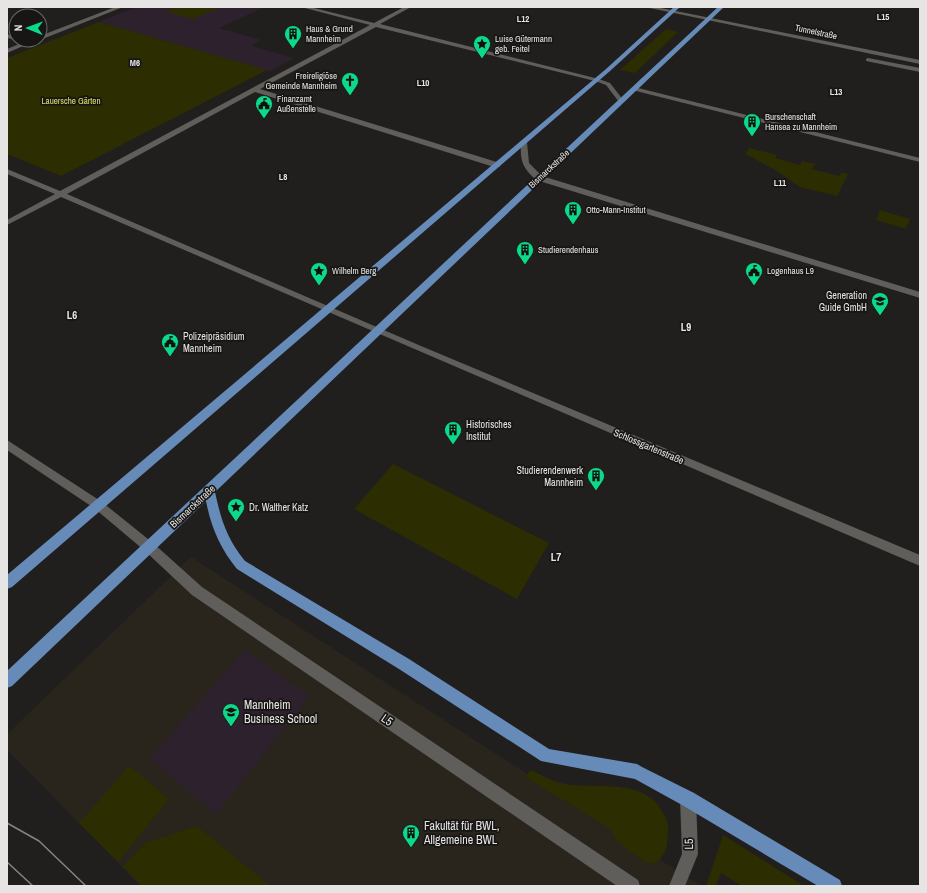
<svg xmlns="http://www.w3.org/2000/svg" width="927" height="893" font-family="'Archivo Narrow',sans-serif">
	<rect width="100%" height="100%" fill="#201f1d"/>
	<path fill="#29251d" d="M191,557L701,886H141L7,750V734Z"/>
	<g fill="#2e212e">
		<path d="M137,7H265L219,28L261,40L251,46L294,58L270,71L99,22Z"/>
		<path d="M245,650L309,696L216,814L150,758Z"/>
	</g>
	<g fill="#2c2d00">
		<path d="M178,7H221L193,19L166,12Z"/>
		<path d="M99,22L267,70L61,176L7,154V58Z"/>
		<path d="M666,29L678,32L635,73L620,70Z"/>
		<path d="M749,148L777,155L776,158L800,165L802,161L815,164L812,169L839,176L842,172L848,174L837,196L800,187L774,169L745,154Z"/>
		<path d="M880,210L910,219L906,229L876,220Z"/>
		<path d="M393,464L549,543L517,599L354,509Z"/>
		<path d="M129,766L169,799L118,862L79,823Z"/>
		<path d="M531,770C543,776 558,784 571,785C602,788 647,779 663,813C667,820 669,825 668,833C667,848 666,856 654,864L645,862L617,841L611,829L525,777Z"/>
		<path d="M197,826L269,885L291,886H142L123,867L145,843Z"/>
		<path d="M723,835L804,886H742L721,873L716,886H706Z"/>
	</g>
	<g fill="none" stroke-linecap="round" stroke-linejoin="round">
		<g fill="#5f5e5b" fill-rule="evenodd">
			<path d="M115,7H123L40,40V36Z"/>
			<path d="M301,7H310L374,23L404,7H411L380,24L599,79L610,83L624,101L619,102L606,85L595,81L376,27L260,89L500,163V167H494L255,92L67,194L421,346L920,555V566L61,197L7,225V220L55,194L7,174V169L60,191L370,25Z"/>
			<path d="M645,7H656L920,60V64Z"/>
			<path d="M7,34L16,37V40H18L7,38Z"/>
			<path d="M29,40H37L7,53V49Z"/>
			<path d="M868,58L920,68V72L866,61V59Z"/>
			<path d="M634,87L920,158V162L632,90L631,89Z"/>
			<path d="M524,140L527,142L529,163L542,176L920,292V298L536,180C522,167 520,161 521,142Z"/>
			<path d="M7,440L102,502L153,543L202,587L638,880L640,886H617L192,595L145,551L94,508L7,450Z"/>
			<path d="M688,791L694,793L696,799L698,854L685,886H669L682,854L680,799L682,793Z"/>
		</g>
		<g fill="#678bb8" fill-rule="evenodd">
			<path d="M674,7H680L610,71L12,587L7,589V575L606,69Z"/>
			<path d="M718,7H724L215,492C221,520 227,539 245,561L409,659L549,749L637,764L642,767L694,793L840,880L842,886H818L682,805L635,779L541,761L399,669L237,569C220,548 211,527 206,501L12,686L7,688V671Z"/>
		</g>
		<g stroke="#858483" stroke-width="1.5">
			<path d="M7,823L39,841L86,886"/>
			<path d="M7,862L33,886"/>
		</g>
	</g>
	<defs>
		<symbol id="building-pin" viewBox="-11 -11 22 30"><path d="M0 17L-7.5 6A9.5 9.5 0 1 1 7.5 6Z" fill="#0cd98a" stroke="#171614"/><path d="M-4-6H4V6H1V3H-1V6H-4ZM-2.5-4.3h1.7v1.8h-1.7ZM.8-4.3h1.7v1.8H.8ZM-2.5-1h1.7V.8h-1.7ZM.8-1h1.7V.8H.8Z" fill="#111"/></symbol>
		<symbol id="sight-pin" viewBox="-11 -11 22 30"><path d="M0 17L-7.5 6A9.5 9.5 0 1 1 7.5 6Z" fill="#0cd98a" stroke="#171614"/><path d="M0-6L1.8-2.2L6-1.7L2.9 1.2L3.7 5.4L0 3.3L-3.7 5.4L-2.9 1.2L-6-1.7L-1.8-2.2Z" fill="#111"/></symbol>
		<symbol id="church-pin" viewBox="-11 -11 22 30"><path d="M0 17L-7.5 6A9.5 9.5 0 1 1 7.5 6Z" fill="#0cd98a" stroke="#171614"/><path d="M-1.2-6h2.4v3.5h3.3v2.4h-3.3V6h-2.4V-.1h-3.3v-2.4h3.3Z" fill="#111"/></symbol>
		<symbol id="civic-pin" viewBox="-11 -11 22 30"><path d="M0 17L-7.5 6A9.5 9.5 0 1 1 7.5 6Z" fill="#0cd98a" stroke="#171614"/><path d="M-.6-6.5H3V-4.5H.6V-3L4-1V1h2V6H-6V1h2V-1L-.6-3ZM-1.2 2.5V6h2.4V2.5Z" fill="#111"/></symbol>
		<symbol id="school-pin" viewBox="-11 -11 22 30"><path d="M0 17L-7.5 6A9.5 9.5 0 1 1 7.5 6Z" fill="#0cd98a" stroke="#171614"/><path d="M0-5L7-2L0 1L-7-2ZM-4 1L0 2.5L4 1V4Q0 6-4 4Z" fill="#111"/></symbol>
		<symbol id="university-pin" viewBox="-11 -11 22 30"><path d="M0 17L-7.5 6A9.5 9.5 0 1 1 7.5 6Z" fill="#0cd98a" stroke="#171614"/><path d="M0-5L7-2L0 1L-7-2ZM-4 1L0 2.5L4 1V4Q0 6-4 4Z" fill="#111"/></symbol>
	</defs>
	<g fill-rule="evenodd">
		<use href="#building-pin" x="283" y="24" width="20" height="27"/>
		<use href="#sight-pin" x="472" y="34" width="20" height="27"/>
		<use href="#church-pin" x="340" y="71" width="20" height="27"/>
		<use href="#civic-pin" x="254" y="94" width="20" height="27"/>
		<use href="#building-pin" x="742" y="112" width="20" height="27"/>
		<use href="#building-pin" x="563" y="200" width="20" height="27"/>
		<use href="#building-pin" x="515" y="240" width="20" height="27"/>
		<use href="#sight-pin" x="309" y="261" width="20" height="27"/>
		<use href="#civic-pin" x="744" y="261" width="20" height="27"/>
		<use href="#school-pin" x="870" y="291" width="20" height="27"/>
		<use href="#civic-pin" x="160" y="332" width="20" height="27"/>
		<use href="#building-pin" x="443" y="420" width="20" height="27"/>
		<use href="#building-pin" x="586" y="466" width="20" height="27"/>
		<use href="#sight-pin" x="226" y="497" width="20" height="27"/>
		<use href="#university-pin" x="221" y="702" width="20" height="27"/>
		<use href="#building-pin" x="401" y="823" width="20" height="27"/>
	</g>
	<g text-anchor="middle" stroke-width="3.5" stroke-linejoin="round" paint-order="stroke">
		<g font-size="9" font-weight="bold" fill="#e6e5e4" stroke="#171614">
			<text x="883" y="20">L15</text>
			<text x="523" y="22">L12</text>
			<text x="135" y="66">M6</text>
			<text x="423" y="86">L10</text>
			<text x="836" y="95">L13</text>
			<text x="283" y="180">L8</text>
			<text x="780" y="186">L11</text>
		</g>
		<g font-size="9" fill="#e6e5e4" stroke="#171614" text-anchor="start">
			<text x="306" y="32">Haus &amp; Grund<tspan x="306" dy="10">Mannheim</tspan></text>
			<text x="495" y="42">Luise Gütermann<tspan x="495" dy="10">geb. Feitel</tspan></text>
			<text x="337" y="79" text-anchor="end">Freireligiöse<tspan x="337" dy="10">Gemeinde Mannheim</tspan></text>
			<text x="277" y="102">Finanzamt<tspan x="277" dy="10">Außenstelle</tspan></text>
			<text x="765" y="120">Burschenschaft<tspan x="765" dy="10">Hansea zu Mannheim</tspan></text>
			<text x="586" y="213">Otto-Mann-Institut</text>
			<text x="538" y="253">Studierendenhaus</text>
			<text x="332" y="274">Wilhelm Berg</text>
			<text x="767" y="274">Logenhaus L9</text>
		</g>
		<g font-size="9" fill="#e6e5e4" stroke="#171614">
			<text transform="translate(816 32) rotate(12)" y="3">Tunnelstraße</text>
			<text transform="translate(549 169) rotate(-43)" y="3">Bismarckstraße</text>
		</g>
		<g font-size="9" fill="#dde266" stroke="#171614">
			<text x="71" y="104">Lauersche Gärten</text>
		</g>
		<g font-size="10" fill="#e6e5e4" stroke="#171614" text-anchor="start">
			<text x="867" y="299" text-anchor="end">Generation<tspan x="867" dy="12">Guide GmbH</tspan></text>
			<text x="183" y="340">Polizeipräsidium<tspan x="183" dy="12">Mannheim</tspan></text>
			<text x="466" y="428">Historisches<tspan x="466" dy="12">Institut</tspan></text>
			<text x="583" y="474" text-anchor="end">Studierendenwerk<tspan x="583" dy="12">Mannheim</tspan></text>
			<text x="249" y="511">Dr. Walther Katz</text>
		</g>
		<g font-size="10" fill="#e6e5e4" stroke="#171614">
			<text transform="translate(649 446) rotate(23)" y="4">Schlossgartenstraße</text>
			<text transform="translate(192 506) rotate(-43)" y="4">Bismarckstraße</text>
		</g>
		<g font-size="11" font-weight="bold" fill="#e6e5e4" stroke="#171614">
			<text x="72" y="319">L6</text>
			<text x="686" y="331">L9</text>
			<text x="556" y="561">L7</text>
		</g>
		<g font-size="12" fill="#e6e5e4" stroke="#171614" text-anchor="start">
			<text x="244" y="709">Mannheim<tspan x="244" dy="14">Business School</tspan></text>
			<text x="424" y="830">Fakultät für BWL,<tspan x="424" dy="14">Allgemeine BWL</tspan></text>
		</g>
		<g font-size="12" fill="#e6e5e4" stroke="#171614">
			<text transform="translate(387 720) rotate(34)" y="4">L5</text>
			<text transform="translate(689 844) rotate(-91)" y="4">L5</text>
		</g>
	</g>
	<rect width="927" height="893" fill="none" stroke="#e6e5e4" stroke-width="16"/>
	<g transform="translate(28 28) rotate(271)"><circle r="19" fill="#171614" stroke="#6a6967"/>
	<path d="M0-3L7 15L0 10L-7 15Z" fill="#0cd98a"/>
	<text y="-6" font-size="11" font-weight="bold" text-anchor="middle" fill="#e6e5e4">N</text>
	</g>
</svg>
